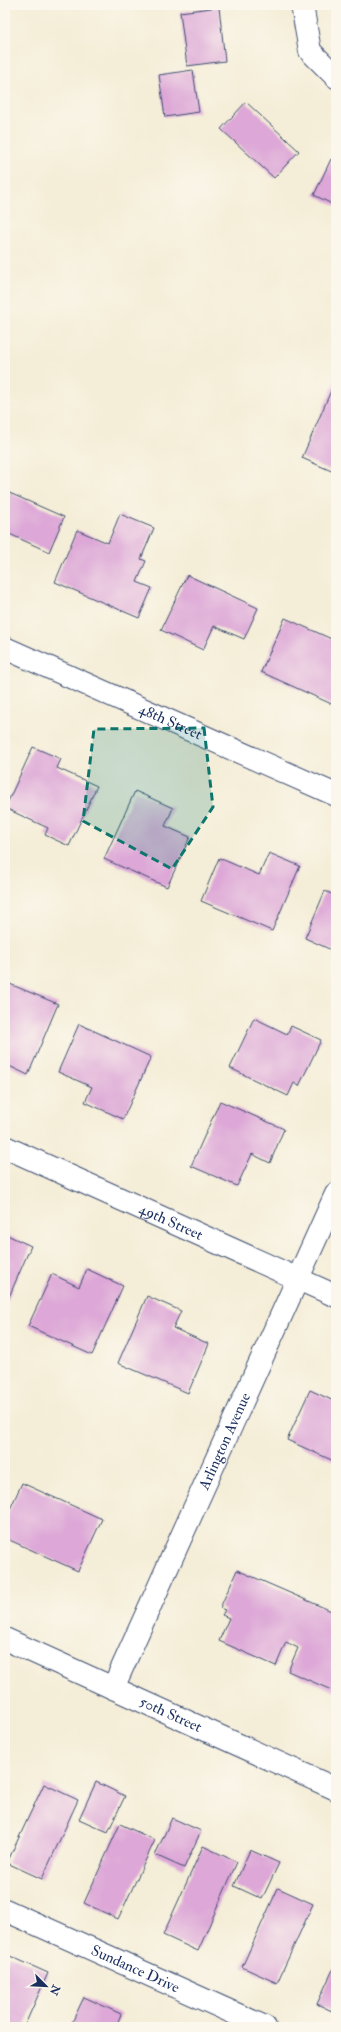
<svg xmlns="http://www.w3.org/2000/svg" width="341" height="2032" font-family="'IM FELL Double Pica',serif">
	<rect width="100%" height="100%" fill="#fbf7ec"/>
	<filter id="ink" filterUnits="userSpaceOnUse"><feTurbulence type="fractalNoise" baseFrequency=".025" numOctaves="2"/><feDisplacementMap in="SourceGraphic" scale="8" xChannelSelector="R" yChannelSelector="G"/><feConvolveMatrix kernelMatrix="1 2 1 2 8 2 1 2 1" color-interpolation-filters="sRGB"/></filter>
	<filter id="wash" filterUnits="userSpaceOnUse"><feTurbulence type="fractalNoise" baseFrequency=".012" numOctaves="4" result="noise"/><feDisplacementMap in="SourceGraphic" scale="16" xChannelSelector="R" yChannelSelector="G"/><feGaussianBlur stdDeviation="0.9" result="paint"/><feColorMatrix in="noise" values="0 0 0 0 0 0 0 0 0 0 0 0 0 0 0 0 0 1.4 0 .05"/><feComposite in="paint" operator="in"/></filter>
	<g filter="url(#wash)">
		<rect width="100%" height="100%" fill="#f4edd7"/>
		<g id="blocks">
			<g fill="#dda7d7">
				<path d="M219,7L225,61L187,66L180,12Z"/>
				<path d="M193,70L199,112L165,117L159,75Z"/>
				<path d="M246,102L299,151L274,178L221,129Z"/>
				<path d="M331,159L336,162V206L314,195Z"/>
				<path d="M336,379V473L302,458Z"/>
				<path d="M5,491L64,517L49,552L5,532Z"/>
				<path d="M120,514L154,528L141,559L146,561L137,582L152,588L139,618L55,582L77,530L108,543Z"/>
				<path d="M187,575L258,608L244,639L214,626L203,650L161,630Z"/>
				<path d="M285,618L336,641V706L261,672Z"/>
				<path d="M33,747L61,759L57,768L97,786L69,846L45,835L48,828L5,808Z"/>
				<path d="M135,791L173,808L165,826L190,837L167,887L104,859Z"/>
				<path d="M269,853L300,866L272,931L201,901L219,858L259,875Z"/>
				<path d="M325,891L336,896V952L305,938Z"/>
				<path d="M5,982L58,1004L28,1075L5,1064Z"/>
				<path d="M254,1018L287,1034L291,1026L321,1040L299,1086L294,1083L288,1096L230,1068Z"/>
				<path d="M79,1024L151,1057L123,1119L85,1102L92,1087L58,1072Z"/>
				<path d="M220,1101L284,1129L270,1163L252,1154L237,1186L191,1166Z"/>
				<path d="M5,1234L31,1246L5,1306Z"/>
				<path d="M87,1269L123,1286L92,1355L28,1326L52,1274L79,1287Z"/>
				<path d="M147,1296L181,1311L173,1328L209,1344L188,1393L118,1363Z"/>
				<path d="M310,1390L336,1402V1462L287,1440Z"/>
				<path d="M22,1483L102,1519L78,1571L5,1538V1520Z"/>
				<path d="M237,1570L336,1613V1692L288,1671L298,1648L286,1642L276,1666L219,1641L229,1618L222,1615L225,1610L220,1608Z"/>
				<path d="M96,1782L125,1796L108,1832L79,1819Z"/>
				<path d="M44,1784L78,1800L42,1879L7,1863Z"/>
				<path d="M172,1818L201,1831L184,1868L155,1855Z"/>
				<path d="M120,1824L155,1840L118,1919L84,1903Z"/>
				<path d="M203,1846L237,1862L198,1951L163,1935Z"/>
				<path d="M250,1850L279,1863L262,1899L234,1886Z"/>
				<path d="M278,1888L313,1904L277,1983L242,1967Z"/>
				<path d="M10,1956L48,1973L24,2027H5V1967Z"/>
				<path d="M336,1963V2013L317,2004Z"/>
				<path d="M84,1997L121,2014L116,2027H70Z"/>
			</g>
		</g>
	</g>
	<g filter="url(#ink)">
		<use href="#blocks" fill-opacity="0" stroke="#3c4c70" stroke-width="1"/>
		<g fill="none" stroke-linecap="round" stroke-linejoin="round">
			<defs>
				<g id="minor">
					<path d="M302,5L310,51L336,77"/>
					<path id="s1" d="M5,648L336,795"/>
					<path id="s2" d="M5,1147L336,1296"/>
					<path id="s3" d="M5,1639L336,1789"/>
					<path id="s4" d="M113,1688L336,1194"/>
					<path id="s5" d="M5,1910L265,2027"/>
				</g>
			</defs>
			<use href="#minor" stroke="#3c4c70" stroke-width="24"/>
			<use href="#minor" stroke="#fff" stroke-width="22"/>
		</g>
	</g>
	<path fill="#0f766e" fill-opacity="0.2" stroke="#0f766e" stroke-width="3" stroke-dasharray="8 5" stroke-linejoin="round" d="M204,728L213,807L172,869L83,821L94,729Z"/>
	<g text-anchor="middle" stroke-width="3" stroke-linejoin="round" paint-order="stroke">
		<g font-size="15" fill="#1b2f5e" stroke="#fbf7ec">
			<text dy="5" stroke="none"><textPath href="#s1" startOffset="181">48th Street</textPath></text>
			<text dy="5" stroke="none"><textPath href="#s2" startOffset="182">49th Street</textPath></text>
			<text dy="5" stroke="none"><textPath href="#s4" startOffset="271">Arlington Avenue</textPath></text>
			<text dy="5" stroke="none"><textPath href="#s3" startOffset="182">50th Street</textPath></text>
			<text dy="5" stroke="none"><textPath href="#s5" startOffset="143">Sundance Drive</textPath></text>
		</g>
	</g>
	<rect width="341" height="2032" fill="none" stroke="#fbf7ec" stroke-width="20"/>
	<g transform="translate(46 1986) rotate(114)" stroke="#fbf7ec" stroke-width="3" paint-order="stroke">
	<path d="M0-3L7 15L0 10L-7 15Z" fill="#1b2f5e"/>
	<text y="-6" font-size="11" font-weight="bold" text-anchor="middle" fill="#1b2f5e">N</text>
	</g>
</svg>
